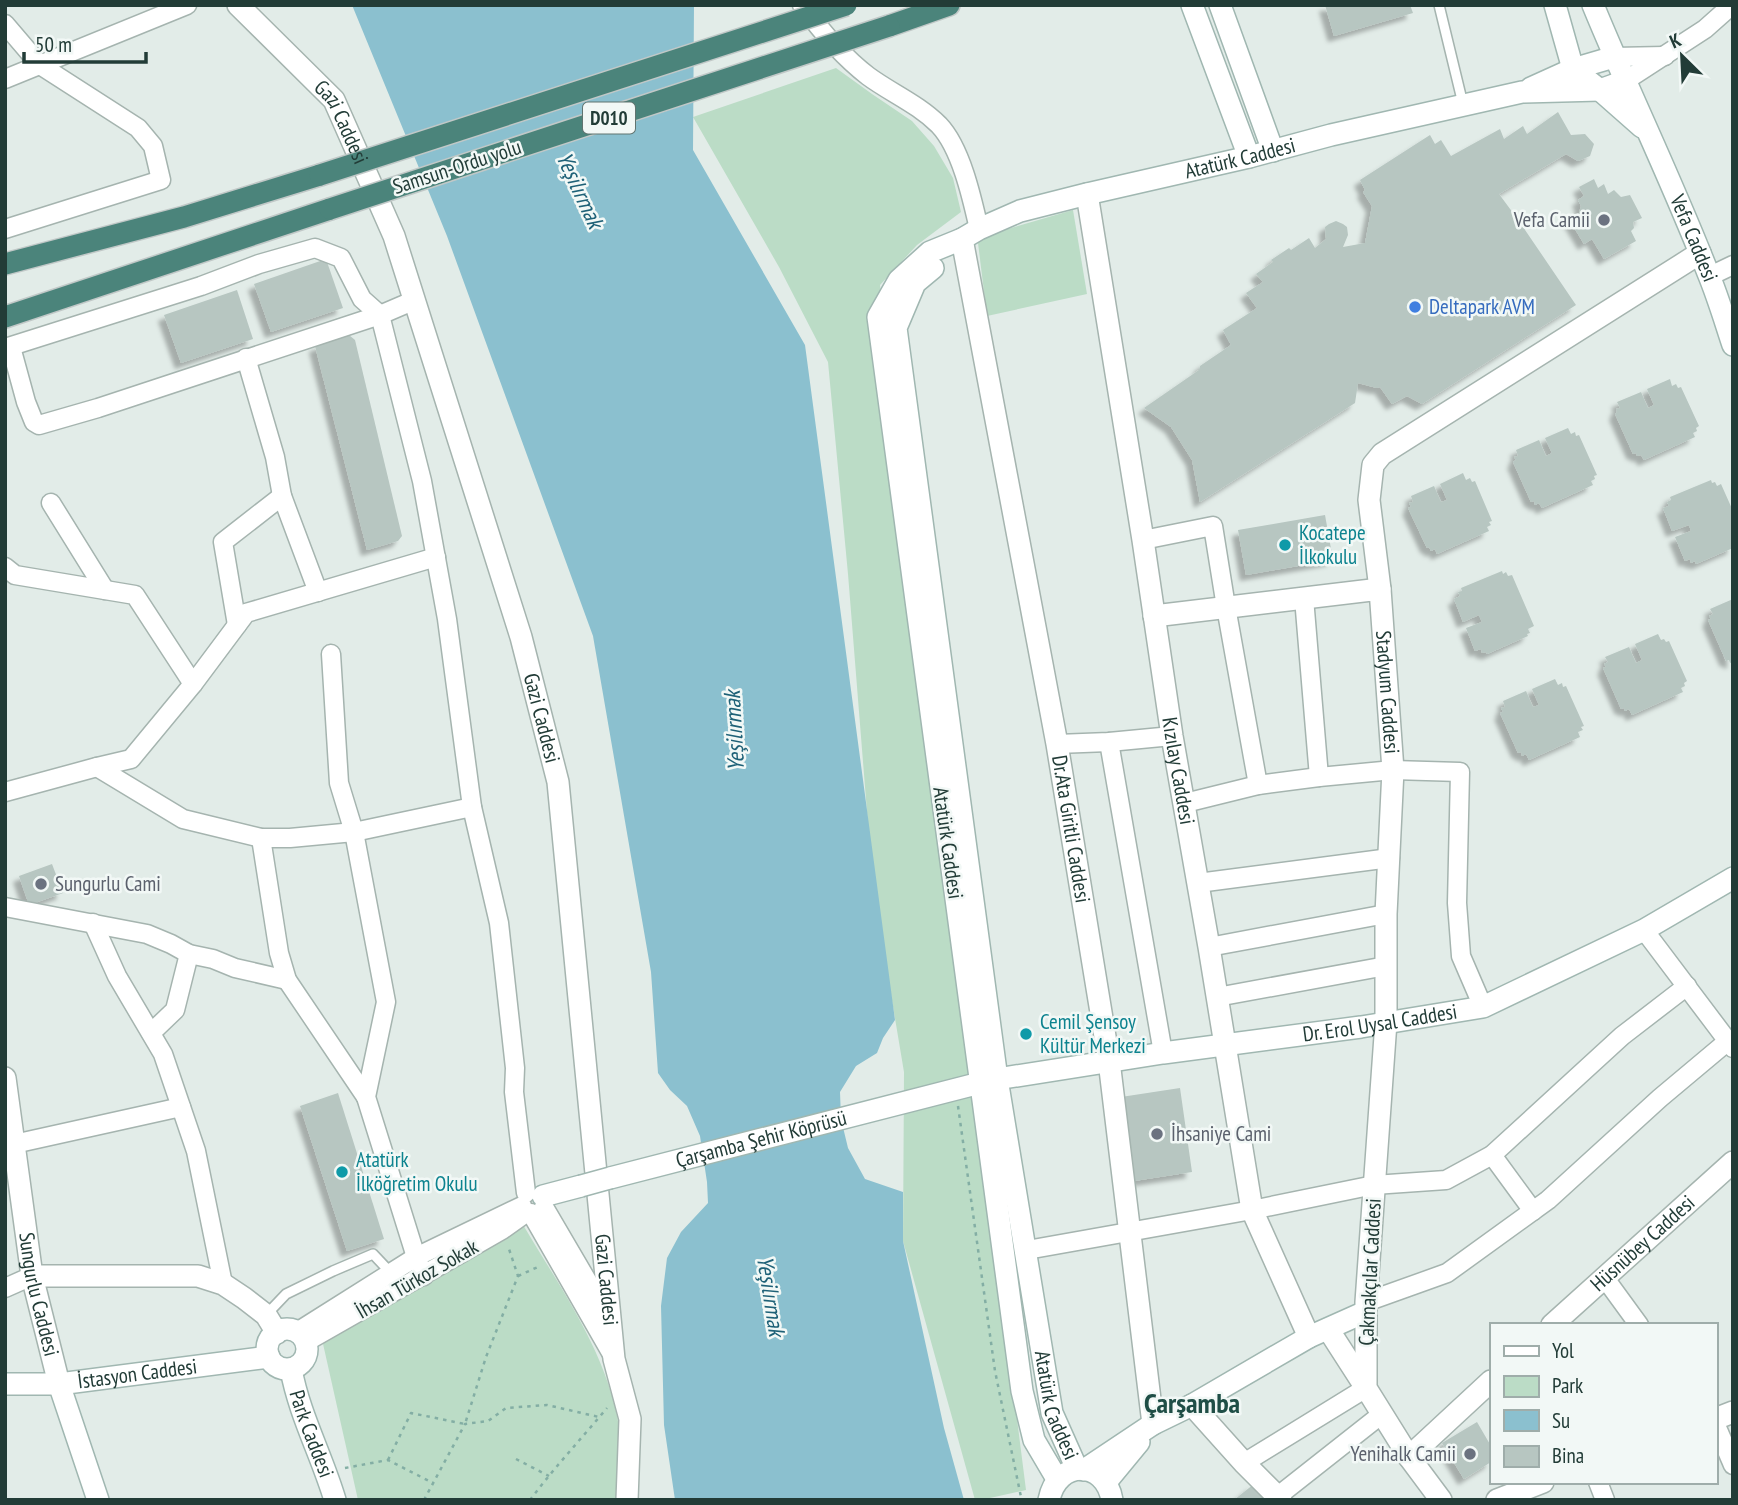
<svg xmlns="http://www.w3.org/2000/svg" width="1738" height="1505" font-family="'PT Sans Narrow',sans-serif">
	<defs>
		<filter id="shadow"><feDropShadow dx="-6" dy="6" stdDeviation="2" flood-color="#0004"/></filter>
	</defs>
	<rect width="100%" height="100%" fill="#e2ece8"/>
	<g fill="#bbdcc6">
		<path d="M836,68L872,94L912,121L934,146L953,178L961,212L917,245L880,285L922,671L1026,1490L981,1500H975L903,1241L904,1072L873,887L848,574L828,362L779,267L693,117Z"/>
		<path d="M1073,210L1087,294L987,316L978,243L987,235Z"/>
		<path d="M522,1223C562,1291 613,1360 621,1441C623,1460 619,1481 618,1500H358L317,1317Z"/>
	</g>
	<path fill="#8bc0cf" d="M352,5H694L693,150L805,345L895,1020L883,1038L877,1053L856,1066L840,1092L841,1119L848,1148L865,1179L903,1192V1241L944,1428L964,1500H675L664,1425L661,1306L667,1258L681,1232L708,1203L707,1182L700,1136L687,1106L670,1090L658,1073L651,972L593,636L447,236Z"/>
	<g fill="#b7c6c1" filter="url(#shadow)">
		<path d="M1325,5H1410L1413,13L1334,36Z"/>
		<path d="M1558,112L1571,135L1585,134L1594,144L1590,156L1578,161L1566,154L1499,194L1519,221L1576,305L1422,404L1407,396L1392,404L1380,387L1377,388L1358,383L1355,403L1200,502L1192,460L1171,427L1144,408L1199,370L1200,366L1231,345L1223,330L1257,308L1246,293L1263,282L1256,274L1273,262L1271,260L1289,248L1291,250L1309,238L1315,248L1326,239L1325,227L1329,224L1336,221L1343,224L1347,227L1348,235L1343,247L1365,243L1372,206L1363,192L1365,190L1360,180L1430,135L1435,144L1441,140L1451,156L1500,129L1504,139L1523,126L1527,134Z"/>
		<path d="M1594,179L1598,188L1604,184L1608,194L1614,190L1621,197L1630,195L1642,218L1633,222L1634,228L1631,231L1636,241L1604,259L1592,239L1584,244L1569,219L1579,213L1581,206L1578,200L1584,196L1579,187Z"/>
		<path d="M326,259L343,308L271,332L254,284Z"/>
		<path d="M237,290L253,339L181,363L164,315Z"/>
		<path d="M349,335L355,340L402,536L398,541L367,550L315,346Z"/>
		<path d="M1670,379L1672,386L1676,384L1678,388L1681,387L1699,426L1696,428L1697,431L1693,433L1695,437L1644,460L1641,455L1637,456L1636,453L1633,454L1615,414L1617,412L1616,409L1620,408L1617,402L1641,392L1648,408L1654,405L1647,389Z"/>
		<path d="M1568,428L1571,434L1575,432L1576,436L1579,435L1597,475L1594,476L1595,479L1591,481L1593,485L1542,508L1539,503L1535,505L1534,501L1531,502L1513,462L1516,460L1514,457L1518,456L1516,450L1539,440L1546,456L1552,453L1545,438Z"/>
		<path d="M1463,473L1466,480L1470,478L1472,482L1475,481L1492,521L1489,522L1491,525L1487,527L1489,531L1437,554L1435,549L1431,551L1429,547L1427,548L1408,508L1411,507L1409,503L1413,502L1411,496L1434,486L1441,502L1447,500L1440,484Z"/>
		<path d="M1711,480L1712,483L1715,482L1717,486L1721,484L1733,511V548L1696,564L1695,561L1691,563L1690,559L1685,561L1675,537L1691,531L1689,525L1672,531L1663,508L1669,506L1667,502L1671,500L1670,497Z"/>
		<path d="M1325,515L1333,560L1246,575L1238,530Z"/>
		<path d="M1502,571L1503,574L1506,572L1508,576L1512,575L1534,626L1528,629L1530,633L1527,634L1528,636L1487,654L1486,652L1482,653L1481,649L1475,651L1466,628L1482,622L1479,615L1463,622L1454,599L1460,596L1458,592L1462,591L1461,588Z"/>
		<path d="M1733,599V662L1730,663L1729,660L1726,661L1708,620L1711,619L1709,616L1713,614L1710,609Z"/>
		<path d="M1658,634L1661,640L1664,639L1666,642L1669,641L1687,681L1684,683L1685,686L1681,688L1683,692L1632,715L1629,709L1625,711L1624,708L1621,709L1603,668L1606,667L1604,664L1608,662L1605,657L1629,647L1636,663L1642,660L1635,644Z"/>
		<path d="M1555,679L1558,685L1562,683L1563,687L1566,686L1584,726L1581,727L1583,730L1578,732L1580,737L1529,760L1526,754L1522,756L1521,752L1518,753L1500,713L1503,712L1501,708L1505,707L1503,701L1526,691L1533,707L1539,705L1532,689Z"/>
		<path d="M52,864L63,893L29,905L19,876Z"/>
		<path d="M1180,1088L1192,1172L1134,1181L1121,1097Z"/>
		<path d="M338,1093L384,1239L347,1251L300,1106Z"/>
		<path d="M1477,1422L1491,1446V1462L1464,1479L1442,1443Z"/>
		<path d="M1254,1484L1266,1500H1234Z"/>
	</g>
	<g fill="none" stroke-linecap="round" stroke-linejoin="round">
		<defs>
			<g id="service">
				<path d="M1439,5L1463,104"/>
				<path d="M266,1315L286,1294L333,1271L373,1254L391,1273"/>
			</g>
			<g id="minor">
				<path d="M802,5C821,31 842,56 868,76C891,93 918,104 939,125C961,148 972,198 979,229"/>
				<path d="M5,24L40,65L138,128L153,146L161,180L5,229"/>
				<path d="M1614,57L1665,56"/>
				<path d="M5,79L187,5"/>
				<path d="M1625,81L1705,29L1732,5"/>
				<path d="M1710,276L1733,265"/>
				<path d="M11,347L26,402L34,422L39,425L98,408L380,315L415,300"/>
				<path d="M5,348L201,286L259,264L315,248L341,258L362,299L380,315L422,481L447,619L472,807L499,923L515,1068L514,1092L526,1193"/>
				<path d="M246,358L275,457L282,496L318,592"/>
				<path d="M51,503L105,590"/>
				<path d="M1143,540L1213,526L1226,607L1258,785"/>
				<path d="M5,567L15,575L135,595L193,684"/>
				<path d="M1304,598L1319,777"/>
				<path d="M237,625L223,542L282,496"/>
				<path d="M331,654L339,783L354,832L386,1002L366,1097L416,1257L424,1276"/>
				<path d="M1109,742L1163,1053"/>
				<path d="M1057,744L1109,742L1172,736"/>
				<path d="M97,767L183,819L261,838H290L354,832L472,807"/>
				<path d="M5,792L97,767L131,759L193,684L246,613L436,557"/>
				<path d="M1185,803L1258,785L1319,777L1393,770L1460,772L1457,903L1461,956L1483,1007"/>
				<path d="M261,838L279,953L287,980L366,1097"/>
				<path d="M1198,883L1390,858"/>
				<path d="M5,907L147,934L171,944L189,954L213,959L235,968L287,980"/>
				<path d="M93,923L117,976L163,1054L196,1151L223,1284"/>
				<path d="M1644,930L1733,1048"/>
				<path d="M1209,947L1386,914"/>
				<path d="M1217,997L1386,966"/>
				<path d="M151,1033L175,1010L189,954"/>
				<path d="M14,1144L181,1107"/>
				<path d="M1492,1155L1533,1211"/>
				<path d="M544,1207L609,1318"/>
				<path d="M531,1213L613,1356"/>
				<path d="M1027,1250L1252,1210L1374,1185L1446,1180L1492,1155L1622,1036L1687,986"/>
				<path d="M1604,1277L1639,1325"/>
				<path d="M5,1288L32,1276"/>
				<path d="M1366,1302L1447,1273L1548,1200L1660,1098L1728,1041"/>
				<path d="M297,1332L416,1257L522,1206"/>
				<path d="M306,1342L502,1230L526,1213"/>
				<path d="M1715,1423L1733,1465"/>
				<path d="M1244,1463L1366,1388"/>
				<path d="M1598,1482L1605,1500"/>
				<path d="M1278,1496L1382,1414"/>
			</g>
			<g id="tertiary">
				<path id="s1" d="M238,5L334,100L394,236L521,637L558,782L614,1359L630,1419L627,1500"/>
				<path id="s2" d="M1087,194L1143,540L1172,736L1209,947L1252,1210L1309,1337"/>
				<path id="s3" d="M962,239L1057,744L1109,1061L1153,1424"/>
				<path d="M1380,589L1369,500L1373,465L1382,454L1700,253"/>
				<path id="s4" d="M1154,616L1380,589L1393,770L1386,914V1022L1366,1302V1388L1409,1457L1441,1500"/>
				<path id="s5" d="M5,1078L32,1276L59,1384"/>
				<path d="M32,1276H198L223,1284L244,1298L266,1315L277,1333"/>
				<path id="s6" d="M1552,1325L1733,1162"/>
				<path d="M1328,1329L1366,1388"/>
				<path d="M1192,1405L1244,1463L1281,1500"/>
				<path d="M1715,1419L1733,1412"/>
				<path d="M1409,1457L1491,1381"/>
				<path d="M1497,1500L1543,1482"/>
			</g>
			<g id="secondary">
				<path d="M1192,5L1249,157"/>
				<path d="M1220,5L1273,151"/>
				<path d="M1555,5L1573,69L1600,90L1642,127"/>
				<path id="s7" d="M1593,5C1630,95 1673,183 1708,273C1718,297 1725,321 1733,345"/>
				<path d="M1531,88L1573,69L1614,57"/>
				<path id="s8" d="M933,268L915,283L896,328L997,1079L1052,1413L1077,1469"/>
				<path id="s9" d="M997,1079L1163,1053L1361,1027L1483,1007L1644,930L1733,878"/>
				<path id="s10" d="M610,1178L980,1083"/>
				<path d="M543,1196L581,1186"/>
				<circle cx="287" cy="1349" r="20"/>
				<path id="s11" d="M291,1369C299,1414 322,1456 335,1500"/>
				<path id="s12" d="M5,1384H59L269,1357"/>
				<path d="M59,1384L98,1500"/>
				<path d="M1084,1470L1153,1424L1192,1405L1309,1337L1365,1312"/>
				<path id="s13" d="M1057,1479L1034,1440L1022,1391L878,317L899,280L930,252L962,239L979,229L1020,211L1087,194L1249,157L1331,135L1522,92L1600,90L1625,81"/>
				<path d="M1106,1482L1139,1442"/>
				<path d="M1049,1500C1057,1459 1105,1459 1112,1500"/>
			</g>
			<g id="trunk">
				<path d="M889,26L949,5"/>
				<path d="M5,264L184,217L320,175"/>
				<path d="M5,317L330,209"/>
			</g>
		</defs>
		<use href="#service" stroke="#a5b4af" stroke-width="12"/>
		<use href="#minor" stroke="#a5b4af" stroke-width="21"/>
		<use href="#tertiary" stroke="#a5b4af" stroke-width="24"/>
		<use href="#secondary" stroke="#a0b7b1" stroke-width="24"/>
		<use href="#trunk" stroke="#c1c8c7" stroke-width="24"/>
		<g stroke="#83aea4" stroke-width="2.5" stroke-dasharray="3.5 5" stroke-linecap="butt">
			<path d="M958,1106L995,1371L1021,1497"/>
			<path d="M518,1276L540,1266"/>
			<path d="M516,1459L549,1476"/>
			<path d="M388,1460L411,1413L465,1424L486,1357L518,1276L508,1246"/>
			<path d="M345,1468L388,1460L433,1483"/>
			<path d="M424,1500L465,1424L488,1421L506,1408L547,1405L599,1417"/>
			<path d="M530,1500C554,1468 581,1439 607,1408"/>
		</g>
		<use href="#service" stroke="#fff" stroke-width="9"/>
		<use href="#minor" stroke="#fff" stroke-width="18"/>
		<use href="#tertiary" stroke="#fff" stroke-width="21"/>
		<use href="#secondary" stroke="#fff" stroke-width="21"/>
		<use href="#trunk" stroke="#4b847b" stroke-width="21"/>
		<defs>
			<path id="secondary-bridge" d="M581,1186L610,1178"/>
			<g id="trunk-bridge">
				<path d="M320,175L846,5"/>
				<path d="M330,209L889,26"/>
			</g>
		</defs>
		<use href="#secondary-bridge" stroke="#a0b7b1" stroke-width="24" stroke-linecap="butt"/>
		<use href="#trunk-bridge" stroke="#c1c8c7" stroke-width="24" stroke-linecap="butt"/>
		<use href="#secondary-bridge" stroke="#fff" stroke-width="21"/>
		<use href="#trunk-bridge" stroke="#4b847b" stroke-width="21"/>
	</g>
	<g fill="#6b7280" stroke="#f2f8f6" stroke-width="2.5">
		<circle cx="1604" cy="220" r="7"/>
		<circle cx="41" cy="884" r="7"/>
		<circle cx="1157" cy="1134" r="7"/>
		<circle cx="1470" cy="1454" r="7"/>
	</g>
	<circle fill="#3f7fe0" stroke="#f2f8f6" stroke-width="2.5" cx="1415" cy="307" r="7"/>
	<g fill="#0f9aa8" stroke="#f2f8f6" stroke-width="2.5">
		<circle cx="1285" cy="545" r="7"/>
		<circle cx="1026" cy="1034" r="7"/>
		<circle cx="342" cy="1172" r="7"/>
	</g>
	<g text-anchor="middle" stroke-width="5" stroke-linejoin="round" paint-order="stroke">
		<rect fill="#f2f8f6" stroke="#607470" stroke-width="2" x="583" y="102.5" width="52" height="31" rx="5"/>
		<g font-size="19" font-weight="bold" fill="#223c37">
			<text x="609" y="125">D010</text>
		</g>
		<g font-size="21" fill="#223c37" stroke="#f2f8f6">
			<text dy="7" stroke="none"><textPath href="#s1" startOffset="158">Gazi Caddesi</textPath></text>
			<text dy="7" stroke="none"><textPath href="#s13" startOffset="1589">Atatürk Caddesi</textPath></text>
			<text transform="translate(457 167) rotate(-18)" y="7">Samsun-Ordu yolu</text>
			<text dy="7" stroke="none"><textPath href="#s7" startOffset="254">Vefa Caddesi</textPath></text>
			<text dy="7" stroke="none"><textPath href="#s4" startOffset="331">Stadyum Caddesi</textPath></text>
			<text dy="7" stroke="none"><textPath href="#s1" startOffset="788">Gazi Caddesi</textPath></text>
			<text dy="7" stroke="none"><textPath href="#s2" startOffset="584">Kızılay Caddesi</textPath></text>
			<text dy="7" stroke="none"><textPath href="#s3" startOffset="600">Dr.Ata Giritli Caddesi</textPath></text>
			<text transform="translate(948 843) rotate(82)" y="7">Atatürk Caddesi</text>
			<text dy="7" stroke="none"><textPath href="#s9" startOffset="387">Dr. Erol Uysal Caddesi</textPath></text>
			<text dy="7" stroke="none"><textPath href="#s10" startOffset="156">Çarşamba Şehir Köprüsü</textPath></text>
			<text dy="7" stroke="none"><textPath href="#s6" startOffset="122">Hüsnübey Caddesi</textPath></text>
			<text transform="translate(1370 1272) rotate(-87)" y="7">Çakmakçılar Caddesi</text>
			<text transform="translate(417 1279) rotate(-30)" y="7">İhsan Türkoz Sokak</text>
			<text dy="7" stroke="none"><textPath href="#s1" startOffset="1354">Gazi Caddesi</textPath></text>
			<text dy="7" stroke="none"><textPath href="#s5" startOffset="219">Sungurlu Caddesi</textPath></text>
			<text dy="7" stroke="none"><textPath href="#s12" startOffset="133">İstasyon Caddesi</textPath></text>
			<text dy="7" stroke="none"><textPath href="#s8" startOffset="1162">Atatürk Caddesi</textPath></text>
			<text dy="7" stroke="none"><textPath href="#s11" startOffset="68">Park Caddesi</textPath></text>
		</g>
		<g font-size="21" fill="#5b616d" stroke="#f2f8f6" text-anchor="end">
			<text x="1590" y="227">Vefa Camii</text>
			<text x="55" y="891" text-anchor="start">Sungurlu Cami</text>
			<text x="1171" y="1141" text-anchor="start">İhsaniye Cami</text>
			<text x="1456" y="1461">Yenihalk Camii</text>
		</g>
		<g font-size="21" fill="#366cbe" stroke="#f2f8f6" text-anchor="start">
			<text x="1429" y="314">Deltapark AVM</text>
		</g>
		<g font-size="21" fill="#0d838f" stroke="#f2f8f6" text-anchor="start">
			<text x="1299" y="540">Kocatepe<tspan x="1299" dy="24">İlkokulu</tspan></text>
			<text x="1040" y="1029">Cemil Şensoy<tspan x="1040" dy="24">Kültür Merkezi</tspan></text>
			<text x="356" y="1167">Atatürk<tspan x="356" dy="24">İlköğretim Okulu</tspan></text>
		</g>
		<g font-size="23" font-style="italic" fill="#1e6177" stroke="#f2f8f6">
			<text transform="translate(580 190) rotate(65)" y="8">Yeşilırmak</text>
			<text transform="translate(734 731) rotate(-93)" y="8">Yeşilırmak</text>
			<text transform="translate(771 1296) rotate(81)" y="8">Yeşilırmak</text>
		</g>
		<g font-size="28" font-weight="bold" fill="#1f4e46" stroke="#f2f8f6">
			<text x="1192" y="1413">Çarşamba</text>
		</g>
	</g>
	<rect width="1738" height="1505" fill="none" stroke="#223c37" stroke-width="14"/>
	<rect x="1490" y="1323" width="228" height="161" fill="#f2f8f6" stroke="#9fadaa" stroke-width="2"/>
	<rect x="1504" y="1346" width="35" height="10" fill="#ffffff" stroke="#9fadaa" stroke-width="2"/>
	<text x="1552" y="1358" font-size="21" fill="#223c37">Yol</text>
	<rect x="1504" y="1376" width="35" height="21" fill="#bbdcc6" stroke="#9fadaa" stroke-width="2"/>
	<text x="1552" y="1393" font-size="21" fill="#223c37">Park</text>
	<rect x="1504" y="1410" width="35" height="21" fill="#8bc0cf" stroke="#9fadaa" stroke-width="2"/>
	<text x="1552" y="1428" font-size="21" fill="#223c37">Su</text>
	<rect x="1504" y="1446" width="35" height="21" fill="#b7c6c1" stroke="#9fadaa" stroke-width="2"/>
	<text x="1552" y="1463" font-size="21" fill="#223c37">Bina</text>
	<g transform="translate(1682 56) rotate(336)" stroke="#f2f8f6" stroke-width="5" paint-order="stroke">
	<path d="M0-5L12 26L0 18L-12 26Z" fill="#223c37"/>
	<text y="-10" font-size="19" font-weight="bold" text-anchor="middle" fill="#223c37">K</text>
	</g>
	<path d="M24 52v10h122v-10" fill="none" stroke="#223c37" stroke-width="3.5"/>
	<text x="35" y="52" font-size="21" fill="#223c37" stroke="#f2f8f6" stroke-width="5" paint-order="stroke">50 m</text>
</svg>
